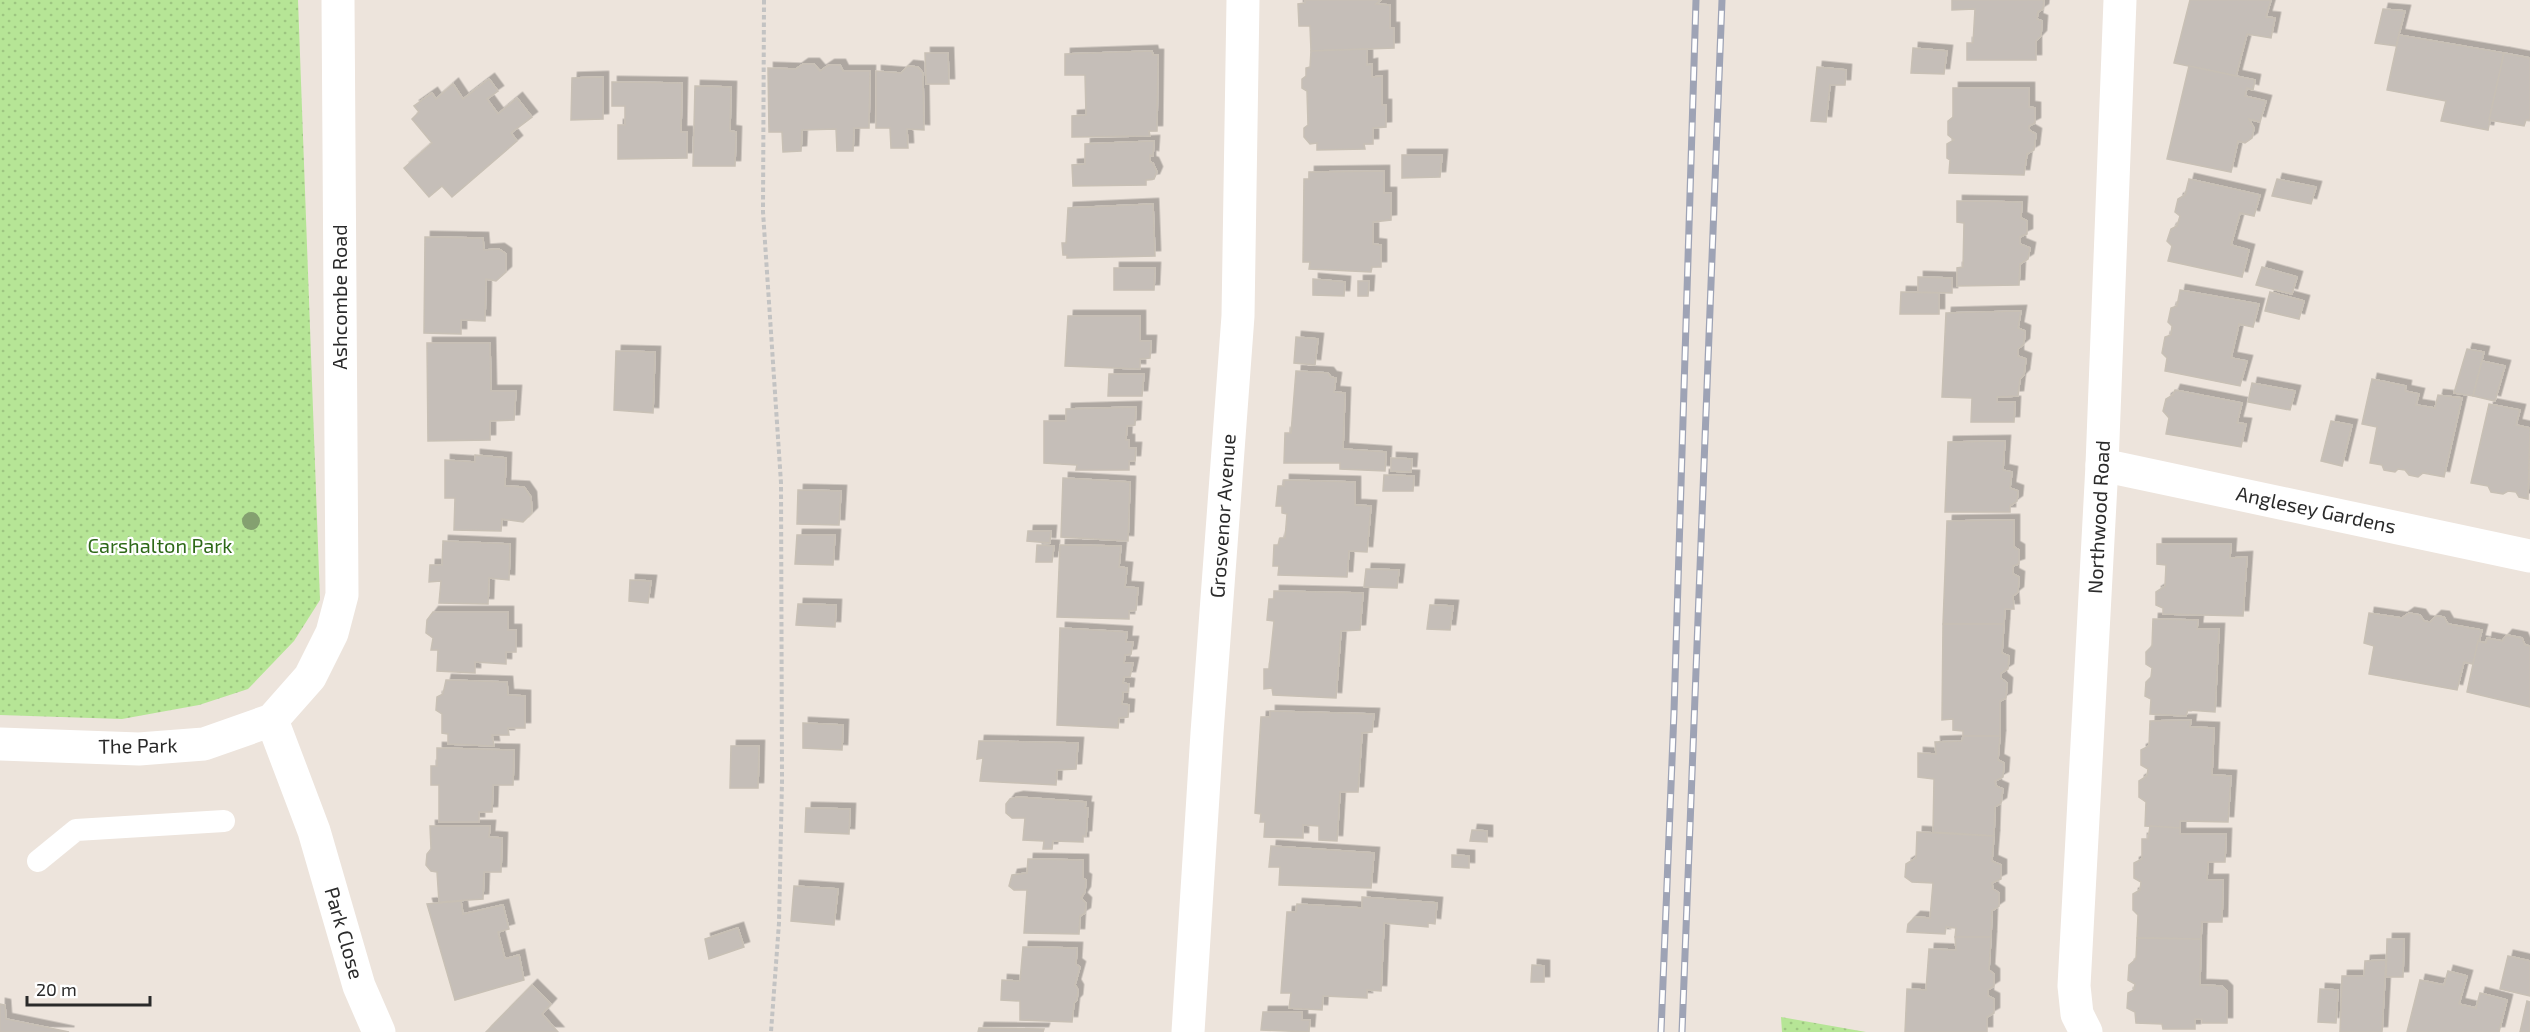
<svg xmlns="http://www.w3.org/2000/svg" width="2530" height="1032" font-family="'Exo 2',sans-serif">
	<defs>
		<pattern id="park-dots" width="8" height="8" patternUnits="userSpaceOnUse" patternTransform="scale(1.5)"><rect width="8" height="8" fill="#b6e596"/><path d="M2 2h.1M6 6h.1" fill="none" stroke="#9dc581" stroke-width="1.8" stroke-linecap="round"/></pattern>
		<filter id="shadow"><feDropShadow dx="5.5" dy="-5.5" stdDeviation="0" flood-color="#0004"/></filter>
	</defs>
	<rect width="100%" height="100%" fill="#ede4dc"/>
	<g fill="url(#park-dots)">
		<path d="M0,0H298L320,600L294,641L248,689L199,705L122,719L0,715Z"/>
		<path d="M1781,1017L1866,1032H1782Z"/>
	</g>
	<g fill="#c5beb8" stroke="#c8c0b5" stroke-width="1.5" filter="url(#shadow)">
		<path d="M1305,0H1381L1376,4L1390,5V28H1394V48L1311,51L1310,26H1299L1298,4L1305,3Z"/>
		<path d="M1952,0H2044L2043,9L2038,12L2037,19L2042,21L2041,36L2036,41V60H1967V43H1973L1975,9L1952,10Z"/>
		<path d="M2190,0H2271L2266,17L2275,18L2271,38L2247,34L2236,76L2174,63Z"/>
		<path d="M2383,9L2405,11L2396,46L2375,43Z"/>
		<path d="M2399,35L2504,53L2488,130L2441,121L2446,101L2387,90Z"/>
		<path d="M1913,48L1947,51L1944,74L1911,73Z"/>
		<path d="M1367,49V65L1372,64V77L1382,76V105H1386V127L1373,128V144H1364L1365,149L1317,150V143L1310,144L1304,137V128L1308,125L1307,91L1302,88V79L1306,76V68L1310,67L1311,51Z"/>
		<path d="M1152,51L1153,55H1158L1157,131H1149L1150,136L1072,137V116L1086,115L1085,75H1065V54Z"/>
		<path d="M925,53H948L949,84H926Z"/>
		<path d="M2504,53L2530,58V120H2526L2524,126L2489,120Z"/>
		<path d="M803,64H814L820,71L829,65H840L843,71H870L869,128H854L853,151H837L836,129L802,130L801,151L783,152L782,132H769L768,68L796,69Z"/>
		<path d="M908,66L918,67L923,73L924,130L907,129L908,148H891L890,128H876V71L901,73Z"/>
		<path d="M2189,66L2255,80L2253,90L2247,88L2245,96L2266,101L2260,122L2249,119L2254,128L2252,138L2245,143L2238,141L2231,172L2167,159Z"/>
		<path d="M1817,67L1846,70L1845,85H1830L1826,122L1811,121Z"/>
		<path d="M603,77V119L571,120L572,78Z"/>
		<path d="M489,79L498,91L487,99L498,114L517,98L532,117L511,133L517,141L452,197L442,186L429,197L404,168L432,143L412,119L419,112L414,106L432,93L436,99L453,84L463,99Z"/>
		<path d="M612,82L682,83L681,132H687V158L618,159V125H625V106H612Z"/>
		<path d="M695,86L731,87L730,131L736,132L735,166H693Z"/>
		<path d="M1953,88H2029V107L2035,108V123L2029,126V130L2036,134L2034,150L2027,154L2024,175L1949,173L1950,160L1947,158V144L1954,140L1948,135V121L1953,117Z"/>
		<path d="M1154,141L1153,156L1150,155V162L1153,163L1157,172L1154,179L1146,180V185L1073,186L1072,165L1085,164V144Z"/>
		<path d="M1402,155H1442L1440,177L1402,178Z"/>
		<path d="M1384,171V193H1391V220L1373,222V244L1381,245V267H1372L1371,272L1309,269L1310,262H1303L1304,179H1309V172Z"/>
		<path d="M2189,179L2260,195L2254,216L2240,213L2231,245L2249,250L2242,277L2168,261L2172,246L2167,241L2171,229L2177,226L2180,216L2175,212L2178,199L2185,195Z"/>
		<path d="M2277,179L2316,187L2311,204L2272,196Z"/>
		<path d="M1957,201L2022,202L2021,218L2027,221V234L2020,237V244L2030,248L2028,259L2020,264L2019,285L1957,286V268L1963,267L1964,223L1957,222Z"/>
		<path d="M1153,204L1155,256L1067,258V255H1063L1062,243H1066L1068,208Z"/>
		<path d="M425,237L483,238L484,250L499,249L506,254V272L496,281L486,279L485,321L461,320V334L424,333Z"/>
		<path d="M2262,267L2297,277L2292,294L2256,285Z"/>
		<path d="M1114,268H1155L1154,290H1114Z"/>
		<path d="M1918,277L1952,278V293L1918,292Z"/>
		<path d="M1313,279L1345,282L1344,296L1313,295Z"/>
		<path d="M1358,281H1369L1368,296H1358Z"/>
		<path d="M2180,290L2259,304L2253,327L2239,324L2231,358L2247,361L2240,386L2165,371L2167,358L2162,353L2165,337L2171,335L2172,326L2168,322L2171,308L2177,306Z"/>
		<path d="M1901,292L1939,293V314H1900Z"/>
		<path d="M2270,292L2304,301L2299,319L2265,311Z"/>
		<path d="M2021,311L2018,328L2025,331L2024,344L2018,349V356L2026,359L2024,375L2020,379L2018,396L1997,397V402H2015L2014,422H1971L1972,398L1942,397L1946,313Z"/>
		<path d="M1068,316H1140V341H1151L1150,358L1140,359V369L1065,366Z"/>
		<path d="M1296,337L1318,339L1315,365L1294,363Z"/>
		<path d="M427,343H490L491,391H516L514,420L490,421V440L428,441Z"/>
		<path d="M2467,349L2484,352L2473,396L2454,393Z"/>
		<path d="M616,351L655,352L653,413L614,410Z"/>
		<path d="M2482,361L2505,366L2495,401L2473,396Z"/>
		<path d="M1296,371L1328,373L1331,377L1336,378L1334,392L1345,393L1343,449L1386,452L1385,471L1340,469V463H1284L1285,433H1291Z"/>
		<path d="M1109,374H1144L1142,396H1108Z"/>
		<path d="M2372,379L2406,386L2405,391L2419,394L2416,405L2435,408L2438,395L2462,398L2444,477L2423,473L2418,477L2409,475L2405,470L2398,469L2395,472L2384,470L2382,465L2370,463L2377,427L2362,424Z"/>
		<path d="M2252,383L2295,391L2290,410L2248,402Z"/>
		<path d="M2175,390L2242,403L2237,423L2246,424L2241,447L2166,434L2169,418L2163,411L2166,399L2173,395Z"/>
		<path d="M2489,404L2520,410L2516,425L2530,428L2528,499L2519,497L2516,492L2508,491L2503,494L2491,492L2488,486L2471,483Z"/>
		<path d="M1136,407L1135,425L1127,426L1126,440H1129V448H1136L1135,461H1129V470H1076L1077,465L1044,463V421H1066V409Z"/>
		<path d="M2331,421L2352,425L2342,466L2321,461Z"/>
		<path d="M2005,441L2003,470L2012,472L2010,488L2018,491L2017,501L2010,506V512H1945L1948,442Z"/>
		<path d="M475,455L506,458L505,486L524,487L531,497L532,513L523,522L502,519L501,531L454,530L455,498H445V460L475,462Z"/>
		<path d="M1391,458L1412,459L1411,472L1391,471Z"/>
		<path d="M1384,475L1414,476L1413,491H1383Z"/>
		<path d="M1063,478L1130,482L1128,541L1061,537Z"/>
		<path d="M1284,480L1355,482V505L1371,506L1367,552L1349,551L1347,577L1278,575L1279,566H1273L1274,545H1278L1280,538H1285L1287,514L1282,513V506H1276L1278,486H1284Z"/>
		<path d="M798,490L841,491L839,525L797,524Z"/>
		<path d="M2014,520V547L2019,550V564L2013,566V574L2019,577L2018,592L2013,596L2014,609H2005L2004,624H1943L1947,521Z"/>
		<path d="M1028,531H1051L1050,543L1027,541Z"/>
		<path d="M797,535H835L833,565L795,564Z"/>
		<path d="M443,541L510,544L509,580L489,578L488,604L439,603L441,581L429,582L430,565H442Z"/>
		<path d="M2157,544H2231L2230,558L2247,557L2243,616L2163,614V608L2156,605V592L2165,586L2166,565L2157,564Z"/>
		<path d="M1037,545L1054,546L1052,562H1036Z"/>
		<path d="M1060,545L1121,546L1119,567L1127,568L1125,587L1138,588L1136,610L1129,611V619L1057,617Z"/>
		<path d="M1366,569L1399,570L1397,588L1364,587Z"/>
		<path d="M630,580L651,581L648,603L629,601Z"/>
		<path d="M1274,591L1363,593L1360,630L1341,631L1336,698L1273,695L1272,688L1264,689V669H1269L1274,621L1267,620L1269,599H1274Z"/>
		<path d="M798,604L836,605L835,627L796,625Z"/>
		<path d="M1430,605L1453,606L1450,630L1427,629Z"/>
		<path d="M433,612H508V630H516V652H506V664L475,662V673L437,671L438,650H431L433,638L426,633L427,620Z"/>
		<path d="M2369,613L2402,618L2409,613L2420,615L2424,621L2430,622L2436,616L2444,617L2448,624L2482,630L2473,664L2464,662L2457,690L2369,674L2374,646L2364,643Z"/>
		<path d="M2153,619L2198,620L2197,629H2219L2215,712L2188,710L2186,716L2150,714L2151,699L2145,696L2146,682L2151,677L2152,668L2146,664V652L2152,646Z"/>
		<path d="M1943,624H2004L2002,653L2009,656L2008,669L2001,673V678L2007,683L2006,698L2000,701V736H1963V731L1953,730V719L1942,720Z"/>
		<path d="M1060,628L1127,632L1126,642H1133L1131,654L1125,655L1124,663H1133L1130,677H1124L1123,683L1129,684L1128,692H1123L1122,704L1129,705L1128,717L1119,718L1118,728L1057,725Z"/>
		<path d="M2507,635L2522,638L2525,645L2530,646V707L2467,692L2478,641L2486,643L2487,638L2502,641Z"/>
		<path d="M446,680L507,682L508,695L525,696V728H508L509,735H492L494,746L448,744V734L442,733V714L436,710L437,697L443,694Z"/>
		<path d="M1270,711L1374,714L1372,732L1362,733L1358,792H1340L1337,841L1319,840V826L1303,825V838L1264,837L1265,822H1260L1261,814L1255,813L1261,717H1270Z"/>
		<path d="M2191,720L2190,727L2214,728L2212,775L2231,776L2228,822L2180,821V828L2145,826L2146,802L2139,797V781L2147,776L2148,769L2141,765V750L2149,746L2150,721Z"/>
		<path d="M803,723L843,725L842,750L803,748Z"/>
		<path d="M1963,736H2000L1998,760L2004,763L2003,777L1995,781L1996,786L2003,789L2001,803L1995,807L1994,836L1933,832L1934,779L1918,777V753L1936,754L1935,742L1962,741Z"/>
		<path d="M979,741L1078,743L1076,769L1057,770L1056,785L980,781L983,758L977,759Z"/>
		<path d="M731,746H759L758,788H730Z"/>
		<path d="M437,748L514,750L513,785H493L492,812H479V822H439V785H431V766H437Z"/>
		<path d="M1018,797L1086,802L1085,808H1088L1086,836H1083V842L1053,841L1052,849H1043L1044,841L1023,840L1025,818H1012L1006,813V804L1010,799Z"/>
		<path d="M806,808L850,809L849,834L805,832Z"/>
		<path d="M430,826H490L489,837L502,838L501,872H484L483,899L439,902L437,872L431,871L426,865L427,854L431,849Z"/>
		<path d="M2150,826L2180,828V834H2226L2225,862H2208L2207,880H2223L2222,922H2202L2201,939L2137,938L2138,915L2133,910V894L2140,890L2141,882L2134,878V863L2142,859V839H2148Z"/>
		<path d="M1472,830L1487,831V842L1470,841Z"/>
		<path d="M1917,832L1994,836L1992,861L2001,865V879L1992,883L1993,889L1999,893V906L1992,911L1991,937H1955L1956,928L1946,927L1945,934L1907,932L1908,924L1915,917L1930,918L1933,883L1912,882L1905,877L1906,864L1916,858Z"/>
		<path d="M1271,846L1374,853L1371,888L1279,885L1280,867H1269Z"/>
		<path d="M1452,855L1469,856V868L1452,867Z"/>
		<path d="M1028,859L1083,860V878L1086,880L1085,892L1081,898L1086,903L1085,913L1080,916L1079,934L1024,933L1027,890H1014L1009,886L1012,875L1027,873Z"/>
		<path d="M794,886L838,889L834,925L791,921Z"/>
		<path d="M1362,897L1437,903L1435,924L1428,923V927L1384,923L1381,991L1367,990V998L1323,996L1322,1010L1289,1008L1291,993H1281L1287,912H1296L1297,904L1362,908Z"/>
		<path d="M461,901L463,914L503,905L509,929L498,932L505,959L519,955L524,980L455,1000L427,904Z"/>
		<path d="M738,928L744,947L709,959L705,939Z"/>
		<path d="M1955,937H1991L1989,970L1994,974V986L1988,990V996L1994,999V1013L1987,1017V1032H1905L1907,989L1926,990L1929,949L1956,950Z"/>
		<path d="M2137,938L2201,939L2200,985L2222,986L2227,991V1023H2202V1019H2195V1029H2163L2162,1024L2136,1023L2135,1012L2127,1008L2128,993L2134,990L2135,984L2128,980L2129,965L2136,959Z"/>
		<path d="M2387,939H2404L2403,977H2386Z"/>
		<path d="M1023,947L1077,948L1076,964L1080,967L1075,985L1078,990L1077,1000L1074,1003L1072,1022L1020,1020V1001L1001,1000L1002,980L1020,981Z"/>
		<path d="M2508,956L2530,961V996L2500,989Z"/>
		<path d="M2386,960L2382,1032H2340L2342,976H2364L2365,961Z"/>
		<path d="M1532,965L1544,966V982H1531Z"/>
		<path d="M2448,971L2467,976L2459,1004L2476,1008L2480,993L2507,1000L2499,1032H2407L2420,980L2444,985Z"/>
		<path d="M532,985L551,1004L542,1014L558,1032H486Z"/>
		<path d="M2320,989L2338,990L2336,1023L2318,1022Z"/>
		<path d="M2527,1001L2530,1002V1032H2520Z"/>
		<path d="M0,1004L5,1005L6,1019L69,1032H0Z"/>
		<path d="M1263,1012H1302V1020H1310L1309,1032L1261,1030Z"/>
		<path d="M979,1028L1044,1029L1043,1032H978Z"/>
	</g>
	<g fill="none" stroke-linecap="round" stroke-linejoin="round">
		<path stroke="#c3c3c3" stroke-width="4" stroke-dasharray="4.5 3" stroke-linecap="butt" d="M764,0L763,212L781,483L782,781L779,923L771,1032"/>
		<path stroke="#fff" stroke-width="22" d="M38,861L76,830L224,821"/>
		<g stroke="#fff" stroke-width="33">
			<path d="M2102,465L2530,556"/>
			<path d="M272,720L314,831L359,986L379,1032"/>
			<path d="M0,744L139,749L204,744L272,720L310,677L332,633L342,595L338,0"/>
			<path d="M1188,1032L1207,733L1238,316L1243,0"/>
			<path d="M2086,1032L2077,1014L2074,986L2102,465L2120,0"/>
		</g>
		<defs>
			<g id="rail">
				<path d="M1661,1032L1674,712L1696,0"/>
				<path d="M1682,1032L1722,0"/>
			</g>
		</defs>
		<use href="#rail" stroke="#9ea3b5" stroke-width="7"/>
		<use href="#rail" stroke="#fff" stroke-width="4.5" stroke-dasharray="14" stroke-linecap="butt"/>
	</g>
	<circle fill="#84a070" cx="251" cy="521" r="9"/>
	<g text-anchor="middle" stroke-width="4.5" stroke-linejoin="round" paint-order="stroke">
		<g font-size="20" fill="#2a2a2a" stroke="#fff">
			<text transform="translate(340 297) rotate(-90)" y="7">Ashcombe Road</text>
			<text transform="translate(2316 510) rotate(12)" y="7">Anglesey Gardens</text>
			<text transform="translate(1223 516) rotate(-86)" y="7">Grosvenor Avenue</text>
			<text transform="translate(2099 517) rotate(-87)" y="7">Northwood Road</text>
			<text transform="translate(138 746) rotate(-1)" y="7">The Park</text>
			<text transform="translate(344 933) rotate(74)" y="7">Park Close</text>
		</g>
		<g font-size="20" fill="#2e6918" stroke="#fff">
			<text x="160" y="553">Carshalton Park</text>
		</g>
	</g>
	<path d="M27 996v9h123v-9" fill="none" stroke="#2a2a2a" stroke-width="3"/>
	<text x="36" y="996" font-size="18" fill="#2a2a2a" stroke="#ffffff" stroke-width="4.5" paint-order="stroke">20 m</text>
</svg>
